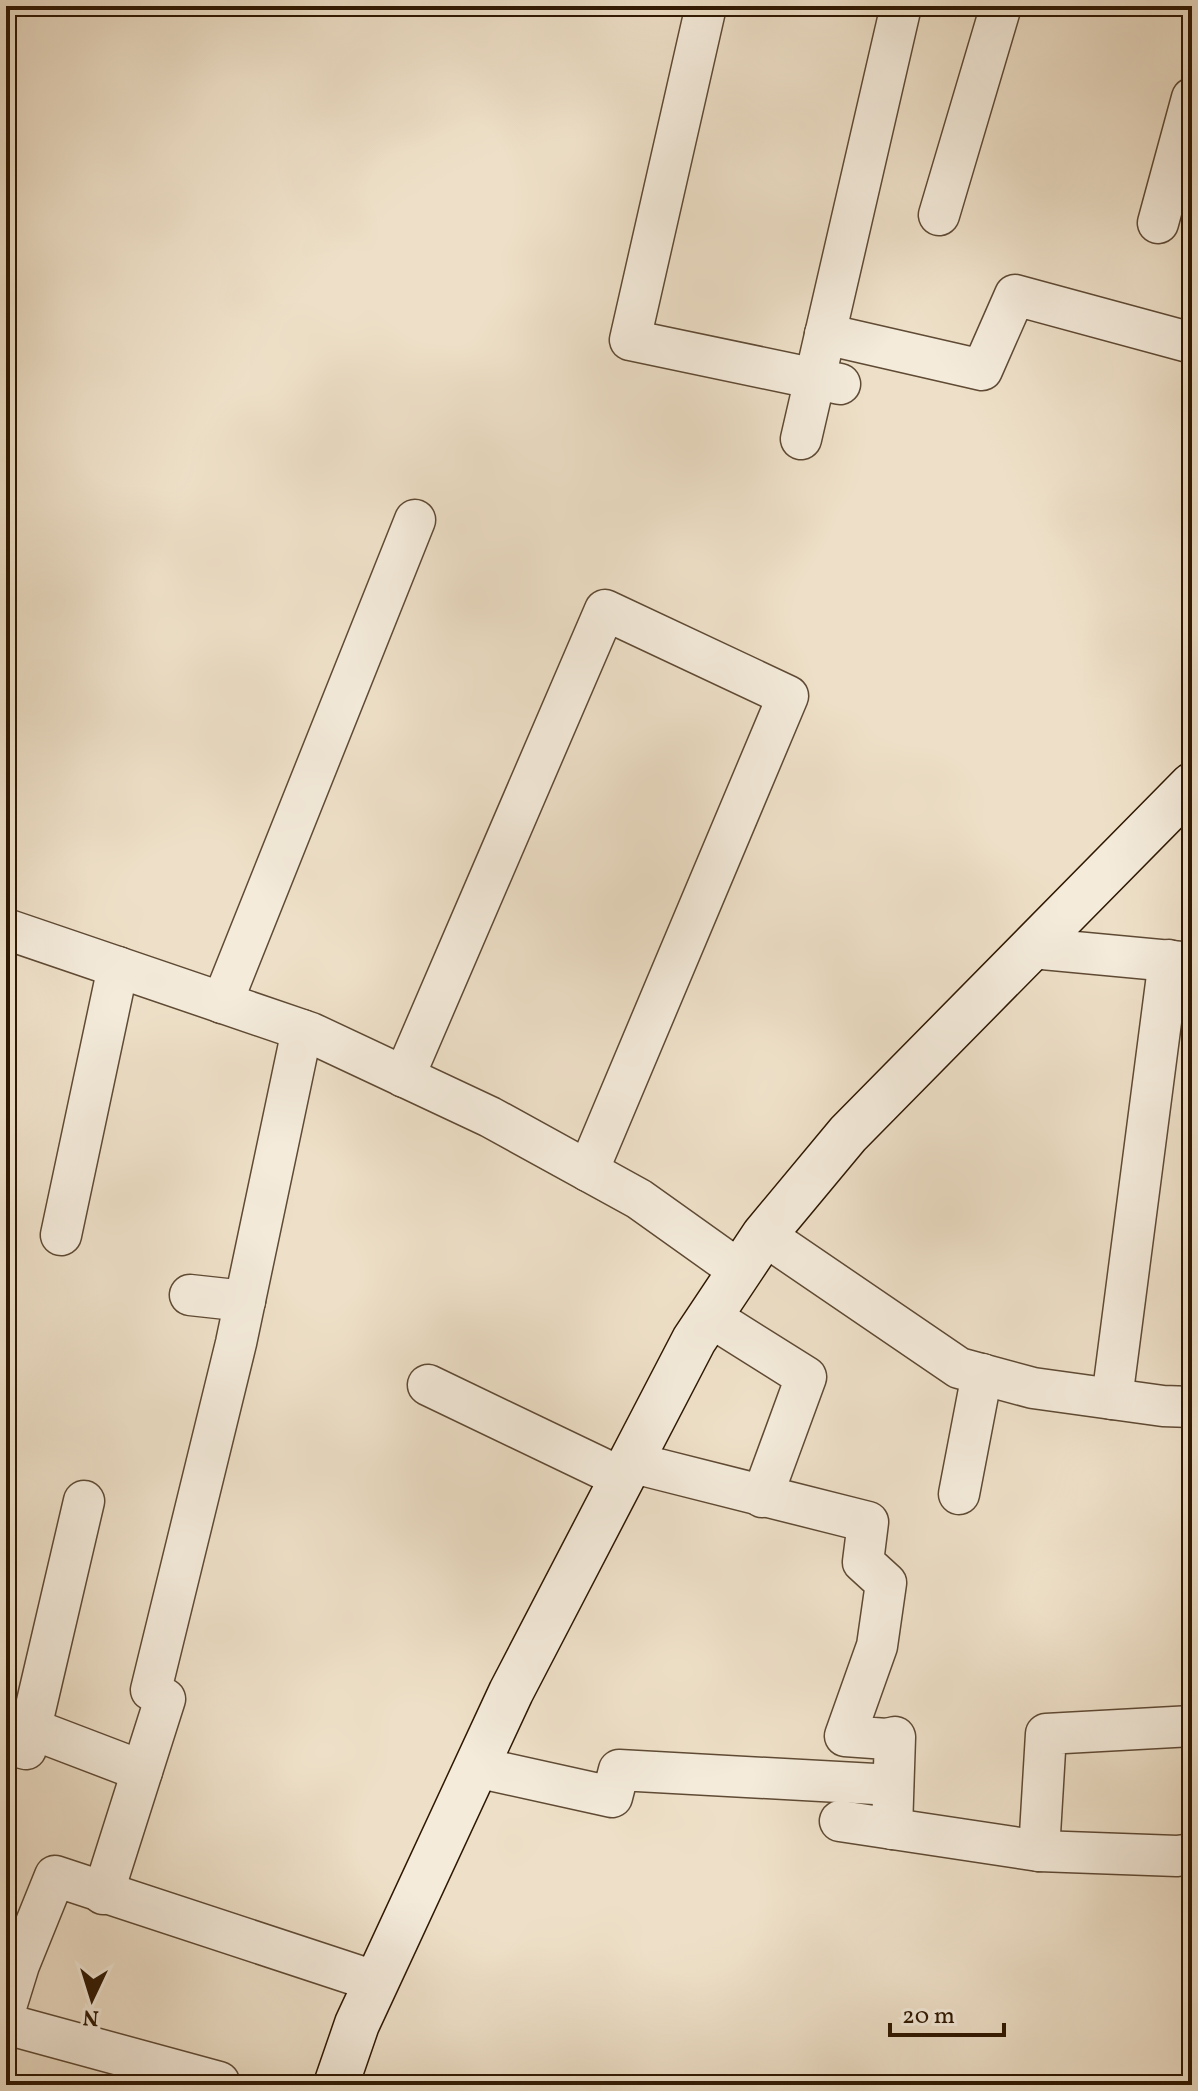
<svg xmlns="http://www.w3.org/2000/svg" width="1198" height="2091" font-family="Vollkorn,serif">
	<rect width="100%" height="100%" fill="#eee0c8"/>
	<filter id="stains"><feTurbulence type="fractalNoise" baseFrequency=".0025" numOctaves="4"/><feColorMatrix values="0 0 0 0 .2 0 0 0 0 .09 0 0 0 0 .02 0 0 0 .5 -.17"/></filter>
	<radialGradient id="worn" r=".72"><stop offset=".6" stop-color="#630" stop-opacity="0"/><stop offset="1" stop-color="#630" stop-opacity=".3"/></radialGradient>
	<g fill="none" stroke-linecap="round" stroke-linejoin="round">
		<defs>
			<g id="street">
				<path d="M706,6L630,340L840,384"/>
				<path d="M939,215L1001,6"/>
				<path d="M1158,223L1192,98"/>
				<path d="M825,334L982,370L1015,295L1192,343"/>
				<path d="M801,439L901,6"/>
				<path d="M6,929L311,1033L490,1117L639,1199L740,1271"/>
				<path d="M1032,948L1192,963"/>
				<path d="M222,1003L415,520"/>
				<path d="M404,1077L605,610L788,696L588,1171"/>
				<path d="M61,1235L118,967"/>
				<path d="M764,1235L959,1368L1033,1388L1163,1406L1192,1407"/>
				<path d="M190,1295L245,1301"/>
				<path d="M709,1316L806,1377L762,1497"/>
				<path d="M428,1385L622,1478"/>
				<path d="M1112,1399L1169,960"/>
				<path d="M630,1462L868,1522L863,1562L886,1583L877,1646L845,1736L887,1739L895,1737L892,1829"/>
				<path d="M959,1494L982,1374"/>
				<path d="M32,1729L142,1771"/>
				<path d="M6,1744L26,1749L84,1501"/>
				<path d="M476,1767L612,1797L619,1770L893,1785"/>
				<path d="M840,1821L1039,1851L1177,1856L1192,1854"/>
				<path d="M1039,1851L1046,1734L1192,1726"/>
				<path d="M103,1894L165,1699L151,1690L236,1343L302,1030"/>
				<path d="M6,2007L19,1965L55,1876L377,1982"/>
				<path d="M6,2024L219,2082"/>
			</g>
			<path id="secondary" d="M336,2085L357,2024L511,1692L694,1340L764,1235L848,1134L1192,785"/>
		</defs>
		<use href="#street" stroke="#5f4a34" stroke-width="43"/>
		<use href="#secondary" stroke="#2f1802" stroke-width="47"/>
		<use href="#street" stroke="#f4ebdb" stroke-width="40"/>
		<use href="#secondary" stroke="#f4ebdb" stroke-width="44"/>
	</g>
	<rect width="1198" height="2091" fill="none" stroke="#eee0c8" stroke-width="32"/>
	<rect x="8" y="8" width="1182" height="2075" fill="none" stroke="#2f1802" stroke-width="4"/>
	<rect x="16" y="16" width="1166" height="2059" fill="none" stroke="#2f1802" stroke-width="2"/>
	<g transform="translate(92 1999) rotate(184)" stroke="#f4ebdb" stroke-width="6" paint-order="stroke">
	<path d="M0-6L14 30L0 20L-14 30Z" fill="#2f1802"/>
	<text y="-12" font-size="22" font-weight="bold" text-anchor="middle" fill="#2f1802">N</text>
	</g>
	<path d="M890 2023v12h114v-12" fill="none" stroke="#2f1802" stroke-width="4"/>
	<text x="902" y="2023" font-size="24" fill="#2f1802" stroke="#f4ebdb" stroke-width="6" paint-order="stroke">20 m</text>
	<rect width="100%" height="100%" filter="url(#stains)"/>
	<rect width="100%" height="100%" fill="url(#worn)"/>
</svg>
